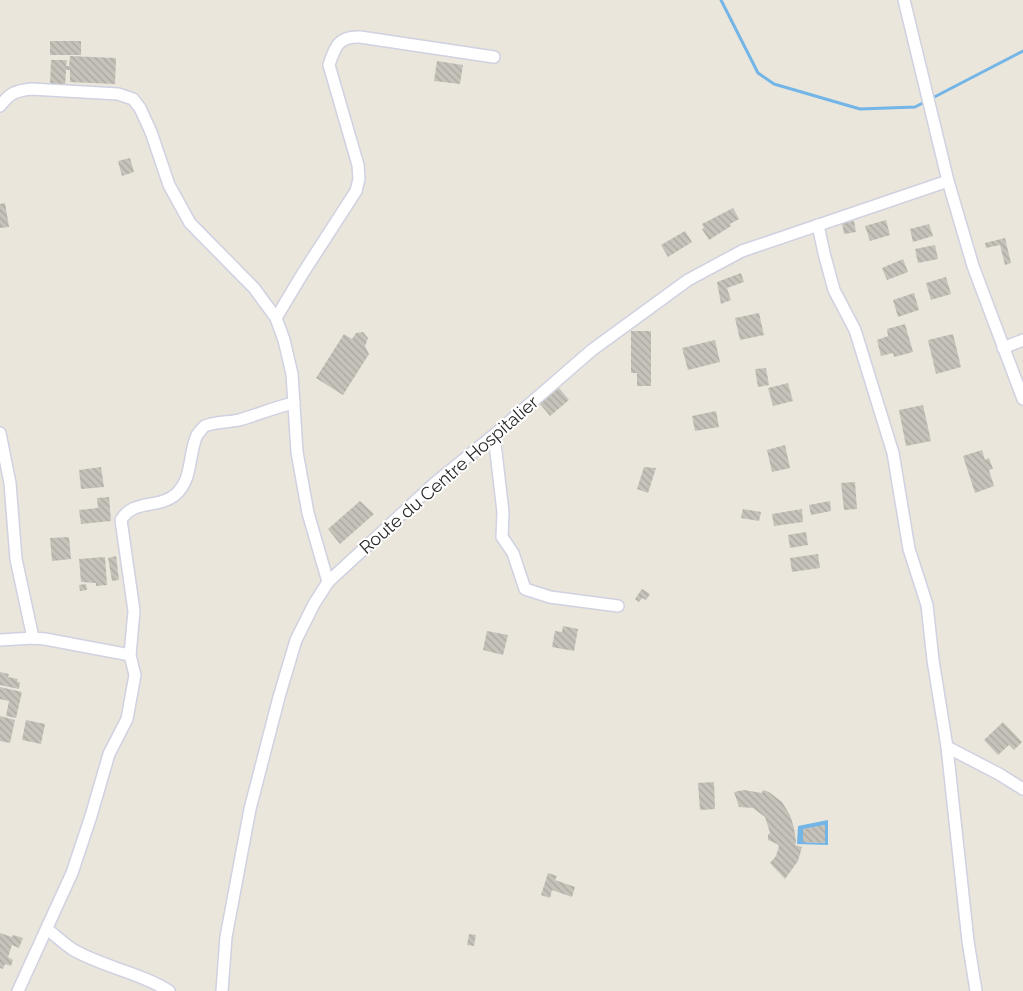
<svg xmlns="http://www.w3.org/2000/svg" width="1023" height="991" font-family="Raleway,sans-serif">
	<defs>
		<pattern id="building-back-hatch" width="6" height="6" patternUnits="userSpaceOnUse" patternTransform="scale(1.25)"><rect width="6" height="6" fill="#c5c2ba"/><path d="M-1 5l2 2M0 0l6 6M5-1l2 2" fill="none" stroke="#a9a7a0"/></pattern>
	</defs>
	<rect width="100%" height="100%" fill="#eae6db"/>
	<path fill="#73b5e7" fill-rule="evenodd" d="M828,820V845L797,844L798,826ZM825,825V843L803,842L804,829Z"/>
	<g fill="none" stroke-linecap="round" stroke-linejoin="round">
		<path stroke="#73b5e7" stroke-width="3" d="M721,0L758,73L774,84L860,109L915,107L1023,51"/>
	</g>
	<g fill="url(#building-back-hatch)">
		<rect x="50" y="41" width="31" height="14"/>
		<path d="M70,56L116,58L115,84L70,82V70H66L65,87L50,86L51,60H67L66,66H69Z"/>
		<path d="M437,61L463,65L460,84L434,81Z"/>
		<path d="M130,158L134,172L122,176L118,161Z"/>
		<path d="M5,203L9,227L0,228V204Z"/>
		<path d="M733,208L739,219L730,224L731,226L709,240L702,229L704,228L702,224Z"/>
		<path d="M886,220L890,235L870,241L865,226Z"/>
		<path d="M854,221L856,232L844,234L842,223Z"/>
		<path d="M929,224L933,236L913,242L910,229Z"/>
		<path d="M685,231L692,242L668,257L661,245Z"/>
		<path d="M1005,238L1011,263L1005,265L1000,245L986,248L985,243Z"/>
		<path d="M935,245L938,259L918,263L915,249Z"/>
		<path d="M903,259L908,272L887,280L882,268Z"/>
		<path d="M741,273L744,282L727,288L731,300L721,304L717,282Z"/>
		<path d="M946,277L951,294L931,300L926,283Z"/>
		<path d="M914,293L919,310L898,317L893,300Z"/>
		<path d="M759,313L764,335L740,340L735,318Z"/>
		<path d="M905,324L913,352L894,357L893,353L881,356L877,340L888,336L887,329Z"/>
		<path d="M631,331H651V386H637V373H631Z"/>
		<path d="M363,332L368,338L365,346L369,354L343,395L316,378L344,334L352,339L356,333Z"/>
		<path d="M953,334L961,367L936,374L928,340Z"/>
		<path d="M715,340L720,362L688,370L682,348Z"/>
		<path d="M766,368L769,385L758,387L755,369Z"/>
		<path d="M788,383L793,401L773,406L768,388Z"/>
		<path d="M559,388L569,400L550,416L540,404Z"/>
		<path d="M923,405L931,441L906,446L899,410Z"/>
		<path d="M716,411L719,427L695,431L692,416Z"/>
		<path d="M785,445L790,468L772,472L767,450Z"/>
		<path d="M982,450L985,460L989,458L993,469L989,470L994,486L975,493L963,456Z"/>
		<path d="M101,467L104,487L81,489L79,470Z"/>
		<path d="M644,467L656,468L648,493L637,489Z"/>
		<path d="M855,482L857,509L844,510L841,483Z"/>
		<path d="M109,497L111,521L81,524L79,510L98,508L97,498Z"/>
		<path d="M360,501L374,514L340,544L328,529Z"/>
		<path d="M830,501L831,511L811,515L809,505Z"/>
		<path d="M743,509L761,512L759,521L741,518Z"/>
		<path d="M802,509L803,522L774,526L772,514Z"/>
		<path d="M806,532L808,545L790,548L788,535Z"/>
		<path d="M69,537L71,559L52,561L50,538Z"/>
		<path d="M818,554L820,568L792,572L790,558Z"/>
		<path d="M116,556L119,580L112,581L108,558Z"/>
		<path d="M105,557L107,585L96,586V583L81,582L79,559Z"/>
		<path d="M86,584L87,590L80,591L79,585Z"/>
		<path d="M642,589L650,594L646,600L642,598L639,602L635,599Z"/>
		<path d="M563,626L578,629L574,651L552,647L555,631L562,632Z"/>
		<path d="M487,631L508,635L503,655L483,650Z"/>
		<path d="M0,672L9,674L8,677L18,679L17,682H20L19,689L0,685Z"/>
		<path d="M0,687L22,692L16,718L6,716L9,701L0,699Z"/>
		<path d="M0,716L15,720L10,743L0,741Z"/>
		<path d="M26,720L45,724L41,744L22,740Z"/>
		<path d="M1003,722L1022,742L1014,750L1009,745L998,755L984,740Z"/>
		<path d="M714,782L715,809L700,810L698,783Z"/>
		<path d="M744,790L762,793L763,790L769,792L782,802L790,815L794,828L796,842L795,845L802,847L798,861L785,879L770,863L776,856L779,846L777,844L768,840V835L770,833L765,817L753,808L739,807L734,792Z"/>
		<path d="M825,825V843L803,842V829Z"/>
		<path d="M548,873L557,876L555,880L575,887L572,897L552,890L550,898L541,895Z"/>
		<path d="M0,933L12,937L13,935L23,938L19,948L12,945L8,957L13,960L11,966L5,964L3,969L0,968Z"/>
		<path d="M469,934L476,935L474,946L467,945Z"/>
	</g>
	<g fill="none" stroke-linecap="round" stroke-linejoin="round">
		<defs>
			<g id="minor">
				<path d="M904,0L948,181L973,266L1023,399"/>
				<path d="M0,106C10,93 15,91 31,89L118,94L133,99L140,108L151,132L169,185L190,223L254,288L276,318L284,340L292,374L297,452L308,513L328,582"/>
				<path d="M818,225L824,253L834,290L855,330L893,453L909,549L927,605L933,660L947,747L968,941L976,991"/>
				<path d="M276,318L303,273L356,191L359,179L358,165L329,65C335,46 339,36 360,37L494,57"/>
				<path d="M1003,348L1023,340"/>
				<path d="M0,433L10,483L16,559L33,638"/>
				<path d="M494,435L503,512L502,537L513,553L525,589L550,597L618,606"/>
				<path d="M0,640L33,638L45,639L130,655"/>
				<path d="M947,747L999,774L1023,789"/>
				<path d="M47,929C55,935 63,943 72,949C102,967 139,972 169,991"/>
				<path d="M18,991L72,873L91,816L109,754L127,719L135,675L130,655L134,611L121,520C133,499 158,509 175,495C193,480 188,455 197,435C199,433 202,428 205,426C212,422 230,422 239,420C257,415 275,407 294,403"/>
				<path d="M222,991L226,937L250,809L279,697L296,640L314,604L328,582L435,483L494,435L592,350L688,280L742,251L948,181"/>
			</g>
		</defs>
		<use href="#minor" stroke="#d0d1e1" stroke-width="14"/>
		<use href="#minor" stroke="#fff" stroke-width="11"/>
	</g>
	<g text-anchor="middle" stroke-width="4" stroke-linejoin="round" paint-order="stroke">
		<g font-size="18" fill="#282828" stroke="#fff">
			<text transform="translate(449 475) rotate(-41)" y="6">Route du Centre Hospitalier</text>
		</g>
	</g>
</svg>
